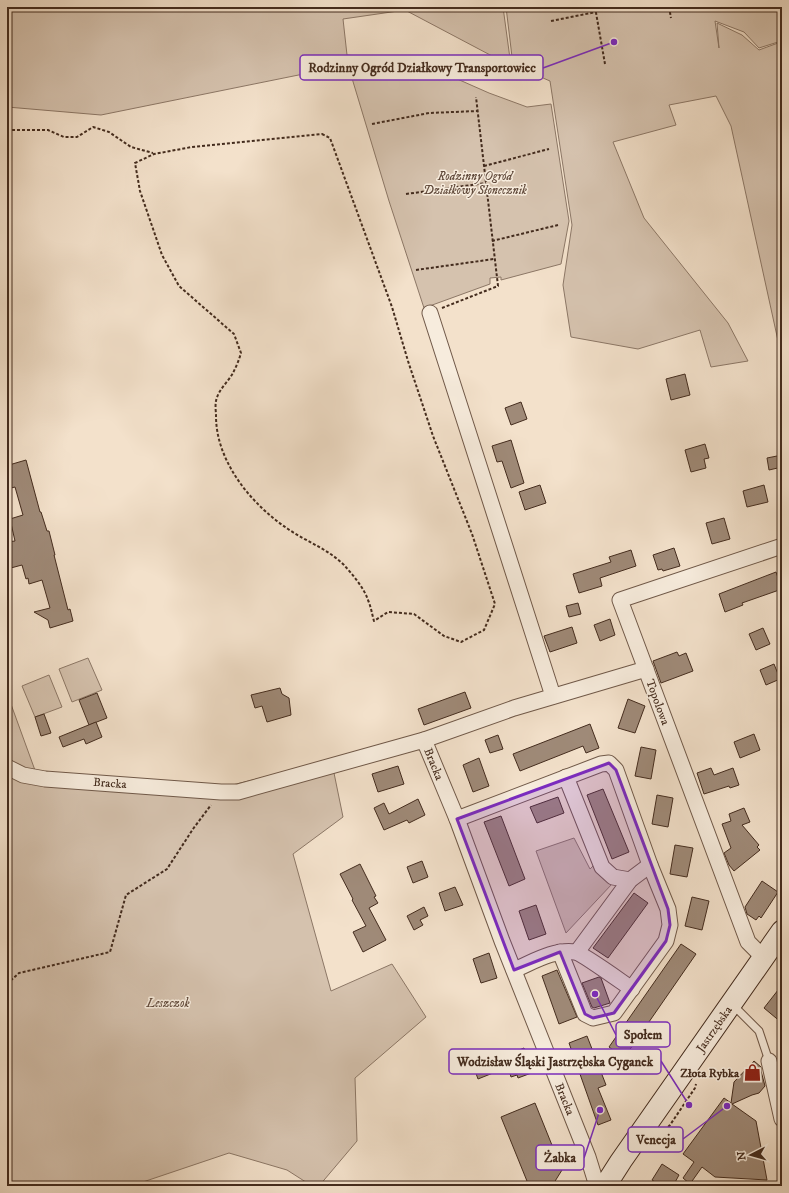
<svg xmlns="http://www.w3.org/2000/svg" width="789" height="1193" font-family="'IM FELL DW Pica',serif">
	<rect width="100%" height="100%" fill="#f3e1cb"/>
	<filter id="stains"><feTurbulence type="fractalNoise" baseFrequency=".005" numOctaves="4"/><feColorMatrix values="0 0 0 0 .2 0 0 0 0 .09 0 0 0 0 .02 0 0 0 .5 -.17"/></filter>
	<radialGradient id="worn" r=".72"><stop offset=".6" stop-color="#630" stop-opacity="0"/><stop offset="1" stop-color="#630" stop-opacity=".3"/></radialGradient>
	<g fill="#d5c2ae" stroke="#8c7766">
		<path d="M7,7H503L511,66L405,10L343,19L347,55L421,63L489,93L527,107L551,104L569,221L561,264L501,280V277L490,278V284L424,308L389,201L348,65L101,115L7,107Z"/>
		<path d="M506,7H782V31L778,42L759,48L744,32L715,21L719,48L717,23L742,35L759,50L778,43L782,34V359L731,126L716,96L669,105L676,125L613,142L644,218L728,323L748,361L711,367L700,330L638,349L571,337L563,285L572,225L550,81L513,65Z"/>
		<path d="M88,658L102,690L72,702L59,669Z"/>
		<path d="M49,675L62,707L35,717L22,686Z"/>
		<path d="M8,696L36,773L220,788L355,755L381,758L334,773L343,817L293,854L331,991L392,964L426,1017L355,1078L357,1141L319,1186H312L287,1170L229,1153L131,1186H7V697Z"/>
		<path d="M574,838L590,869L593,866L612,884L566,933L536,851Z"/>
	</g>
	<g fill="#9f8a78" stroke="#442c1e">
		<path d="M685,374L690,395L671,400L666,379Z"/>
		<path d="M521,402L527,419L511,425L505,408Z"/>
		<path d="M511,440L524,483L511,488L502,461L497,462L492,446Z"/>
		<path d="M705,444L709,458L704,459L706,468L691,472L685,450Z"/>
		<path d="M782,455V467L769,470L767,458Z"/>
		<path d="M26,460L40,512H41L47,531H49L55,555H54L68,610L70,609L73,621L50,628L48,620L34,612L50,608L42,580L29,584L28,578L26,579L22,565L7,569V542L15,541L10,519L23,515L15,487L7,489V471L10,470L9,465Z"/>
		<path d="M540,485L546,503L525,510L519,492Z"/>
		<path d="M764,485L768,502L747,507L743,491Z"/>
		<path d="M724,518L730,539L712,544L706,523Z"/>
		<path d="M674,548L680,566L663,571L662,569L658,570L653,555Z"/>
		<path d="M631,550L636,566L600,578L602,586L579,593L573,574L611,562L609,557Z"/>
		<path d="M776,572L782,589L742,603L743,605L725,612L719,594Z"/>
		<path d="M578,603L581,614L569,617L566,606Z"/>
		<path d="M610,619L615,635L600,641L594,625Z"/>
		<path d="M572,627L577,643L550,652L544,636Z"/>
		<path d="M763,628L770,644L756,650L749,634Z"/>
		<path d="M677,652L679,656L686,653L693,671L661,683L653,661Z"/>
		<path d="M774,664L780,679L766,685L760,670Z"/>
		<path d="M280,688L282,694L289,698L291,715L267,722L262,706L255,708L251,695Z"/>
		<path d="M465,692L471,708L424,725L418,709Z"/>
		<path d="M97,693L107,718L89,725L79,700Z"/>
		<path d="M628,699L645,706L635,733L618,728Z"/>
		<path d="M44,714L51,733L41,736L35,717Z"/>
		<path d="M96,722L102,737L86,744L84,739L63,747L59,737Z"/>
		<path d="M590,724L599,748L586,753L583,746L520,771L513,754Z"/>
		<path d="M754,734L760,750L740,758L734,742Z"/>
		<path d="M498,735L503,749L490,753L485,740Z"/>
		<path d="M641,747L656,750L651,779L635,776Z"/>
		<path d="M479,758L489,786L473,792L463,765Z"/>
		<path d="M398,766L404,784L378,792L372,774Z"/>
		<path d="M711,768L714,775L733,768L739,785L730,788L729,786L704,794L697,773Z"/>
		<path d="M603,789L629,852L612,859L587,795Z"/>
		<path d="M657,795L673,798L668,827L652,824Z"/>
		<path d="M558,797L564,813L537,823L530,807Z"/>
		<path d="M418,799L425,815L409,823L407,820L384,830L374,808L384,803L389,814Z"/>
		<path d="M744,808L750,822L742,825L759,845L757,847L760,850L734,871L729,865L724,853L731,848L722,824L731,821L729,814Z"/>
		<path d="M501,816L525,879L509,886L484,822Z"/>
		<path d="M675,845L693,848L687,877L670,874Z"/>
		<path d="M422,861L428,877L413,883L407,867Z"/>
		<path d="M360,864L376,896L374,897L378,903L369,908L386,940L363,952L353,932L366,926L352,900L353,899L340,874Z"/>
		<path d="M762,881L778,892L761,918L759,916L756,920L747,914L745,907Z"/>
		<path d="M455,887L463,905L445,911L439,893Z"/>
		<path d="M634,893L648,903L608,958L593,948Z"/>
		<path d="M692,897L709,901L702,930L685,926Z"/>
		<path d="M536,905L546,934L529,940L519,911Z"/>
		<path d="M424,907L428,916L420,920L423,925L414,930L407,916Z"/>
		<path d="M681,944L696,954L624,1058L609,1047Z"/>
		<path d="M489,953L497,978L481,983L473,959Z"/>
		<path d="M557,970L577,1017L559,1024L542,976Z"/>
		<path d="M599,977L601,978L610,1003L594,1008L592,1007L582,983Z"/>
		<path d="M782,985V1023L764,1008Z"/>
		<path d="M587,1036L606,1085L598,1088L611,1120L598,1125L569,1043Z"/>
		<path d="M524,1048L534,1072L518,1078L517,1075L511,1077L508,1067L478,1079L474,1068Z"/>
		<path d="M754,1061L761,1067V1071L765,1086L759,1093L752,1095L732,1104L756,1121L767,1180L715,1177L702,1167L690,1184L683,1178L694,1162L683,1154L724,1098L731,1103L734,1082Z"/>
		<path d="M535,1103L562,1170L552,1186H529L501,1117Z"/>
		<path d="M662,1164L679,1175L673,1186H662L652,1180Z"/>
	</g>
	<g fill="none" stroke-linecap="round" stroke-linejoin="round">
		<defs>
			<path id="service" d="M733,1005L759,1031L769,1061"/>
			<g id="minor">
				<path d="M430,313L553,696"/>
				<path d="M424,740L514,708L646,669"/>
				<path d="M7,767L23,775L45,779L221,792H238L424,740L457,819L502,941L588,1157L597,1186"/>
				<path d="M566,777L602,867L613,877L630,880"/>
				<path d="M457,819L601,764L609,763L616,770L650,865L668,909L670,925L666,941L614,1013L593,1018L585,1014L560,952"/>
				<path d="M577,952L630,880L650,865"/>
				<path d="M764,958L748,942L620,600L782,546"/>
				<path d="M514,970C533,962 554,949 575,952C582,953 623,983 632,989"/>
				<path d="M769,1061L782,1119"/>
			</g>
			<path id="secondary" d="M605,1186L621,1161L782,931"/>
		</defs>
		<use href="#service" stroke="#705949" stroke-width="9"/>
		<use href="#minor" stroke="#705949" stroke-width="17"/>
		<use href="#secondary" stroke="#442c1e" stroke-width="23"/>
		<g stroke="#442c1e" stroke-width="2" stroke-dasharray="3 2" stroke-linecap="butt">
			<path d="M595,7L605,64"/>
			<path d="M669,7L671,18"/>
			<path d="M551,21L596,12"/>
			<path d="M372,124L429,113L477,111"/>
			<path d="M7,130H48L64,137H77L93,127L109,132L131,147L153,153"/>
			<path d="M322,134L330,138L392,307L408,361L433,436L472,534L495,604L484,630L461,642L444,636L414,614L388,612L374,621C372,614 371,607 368,600C364,588 353,575 344,565C328,549 307,542 288,529C252,505 216,462 216,416C216,412 215,406 216,401C218,390 228,382 233,373C236,367 239,360 241,353L234,334L179,286L162,255L140,191L135,163L154,154L192,147Z"/>
			<path d="M484,166L549,149"/>
			<path d="M406,194L486,183"/>
			<path d="M492,241L558,225"/>
			<path d="M416,270L494,259"/>
			<path d="M442,308L498,286L476,97"/>
			<path d="M7,984L19,973L110,952L126,895L167,869L193,829L211,805"/>
			<path d="M661,1134L670,1125L695,1088L696,1084"/>
		</g>
		<use href="#service" stroke="#f7ecdd" stroke-width="7"/>
		<use href="#minor" stroke="#f7ecdd" stroke-width="15"/>
		<use href="#secondary" stroke="#f7ecdd" stroke-width="21"/>
	</g>
	<path fill="#7b2cbf" fill-opacity="0.2" stroke="#7b2cbf" stroke-width="3" stroke-linejoin="round" d="M609,763L616,770L668,909L670,925L666,941L614,1013L593,1018L585,1014L560,952L514,970L457,819Z"/>
	<defs>
		<symbol id="shop-bare" viewBox="-9 -9 18 18"><path d="M-5-2.5h2.3a2.7 3.5 0 0 1 5.4 0H5L5.5 6h-11ZM-1.5-2.5h3a1.5 2.3 0 0 0-3 0Z" fill="#8f2418" stroke="#f7ecdd" stroke-width="2.5" paint-order="stroke"/></symbol>
	</defs>
	<g fill-rule="evenodd">
		<use href="#shop-bare" x="740" y="1060" width="25" height="25"/>
	</g>
	<g text-anchor="middle" stroke-width="3" stroke-linejoin="round" paint-order="stroke">
		<g font-size="12" font-style="italic" fill="#614a3b" stroke="#f7ecdd">
			<text x="475" y="180">Rodzinny Ogród<tspan x="475" dy="14">Działkowy Słonecznik</tspan></text>
			<text x="168" y="1007">Leszczok</text>
		</g>
		<g font-size="12" fill="#442c1e" stroke="#f7ecdd">
			<text transform="translate(658 702) rotate(70)" y="4">Topolowa</text>
			<text transform="translate(434 764) rotate(68)" y="4">Bracka</text>
			<text transform="translate(110 783) rotate(4)" y="4">Bracka</text>
			<text transform="translate(714 1029) rotate(-55)" y="4">Jastrzębska</text>
			<text transform="translate(565 1099) rotate(68)" y="4">Bracka</text>
		</g>
		<g font-size="12" font-weight="bold" fill="#442c1e" stroke="#f7ecdd" text-anchor="end">
			<text x="739" y="1077">Złota Rybka</text>
		</g>
	</g>
	<path fill="none" stroke="#7b2cbf" stroke-width="1.5" d="M614 42L543 68M595 994L616 1035M689 1105L661 1061M727 1106L683 1139M600 1110L584 1158"/>
	<g fill="#7b2cbf" stroke="#f7ecdd" stroke-width="1.5">
		<circle cx="614" cy="42" r="4"/>
		<circle cx="595" cy="994" r="4"/>
		<circle cx="689" cy="1105" r="4"/>
		<circle cx="727" cy="1106" r="4"/>
		<circle cx="600" cy="1110" r="4"/>
	</g>
	<g fill="#f7ecdd" stroke="#7b2cbf" stroke-width="1.5">
		<rect x="300" y="55" width="243" height="25" rx="4"/>
		<rect x="616" y="1022" width="54" height="25" rx="4"/>
		<rect x="449" y="1049" width="212" height="25" rx="4"/>
		<rect x="628" y="1127" width="55" height="25" rx="4"/>
		<rect x="536" y="1145" width="48" height="25" rx="4"/>
	</g>
	<g font-size="13" text-anchor="middle" font-weight="bold" fill="#442c1e">
		<text x="422" y="72">Rodzinny Ogród Działkowy Transportowiec</text>
		<text x="643" y="1039">Społem</text>
		<text x="555" y="1066">Wodzisław Śląski Jastrzębska Cyganek</text>
		<text x="656" y="1144">Venecja</text>
		<text x="560" y="1162">Żabka</text>
	</g>
	<rect width="789" height="1193" fill="none" stroke="#f3e1cb" stroke-width="24"/>
	<rect x="8" y="8" width="773" height="1177" fill="none" stroke="#442c1e" stroke-width="2"/>
	<rect x="12" y="12" width="765" height="1169" fill="none" stroke="#442c1e"/>
	<g transform="translate(751 1155) rotate(264)" stroke="#f7ecdd" stroke-width="3" paint-order="stroke">
	<path d="M0-3L7 15L0 10L-7 15Z" fill="#442c1e"/>
	<text y="-6" font-size="11" font-weight="bold" text-anchor="middle" fill="#442c1e">N</text>
	</g>
	<rect width="100%" height="100%" filter="url(#stains)"/>
	<rect width="100%" height="100%" fill="url(#worn)"/>
</svg>
